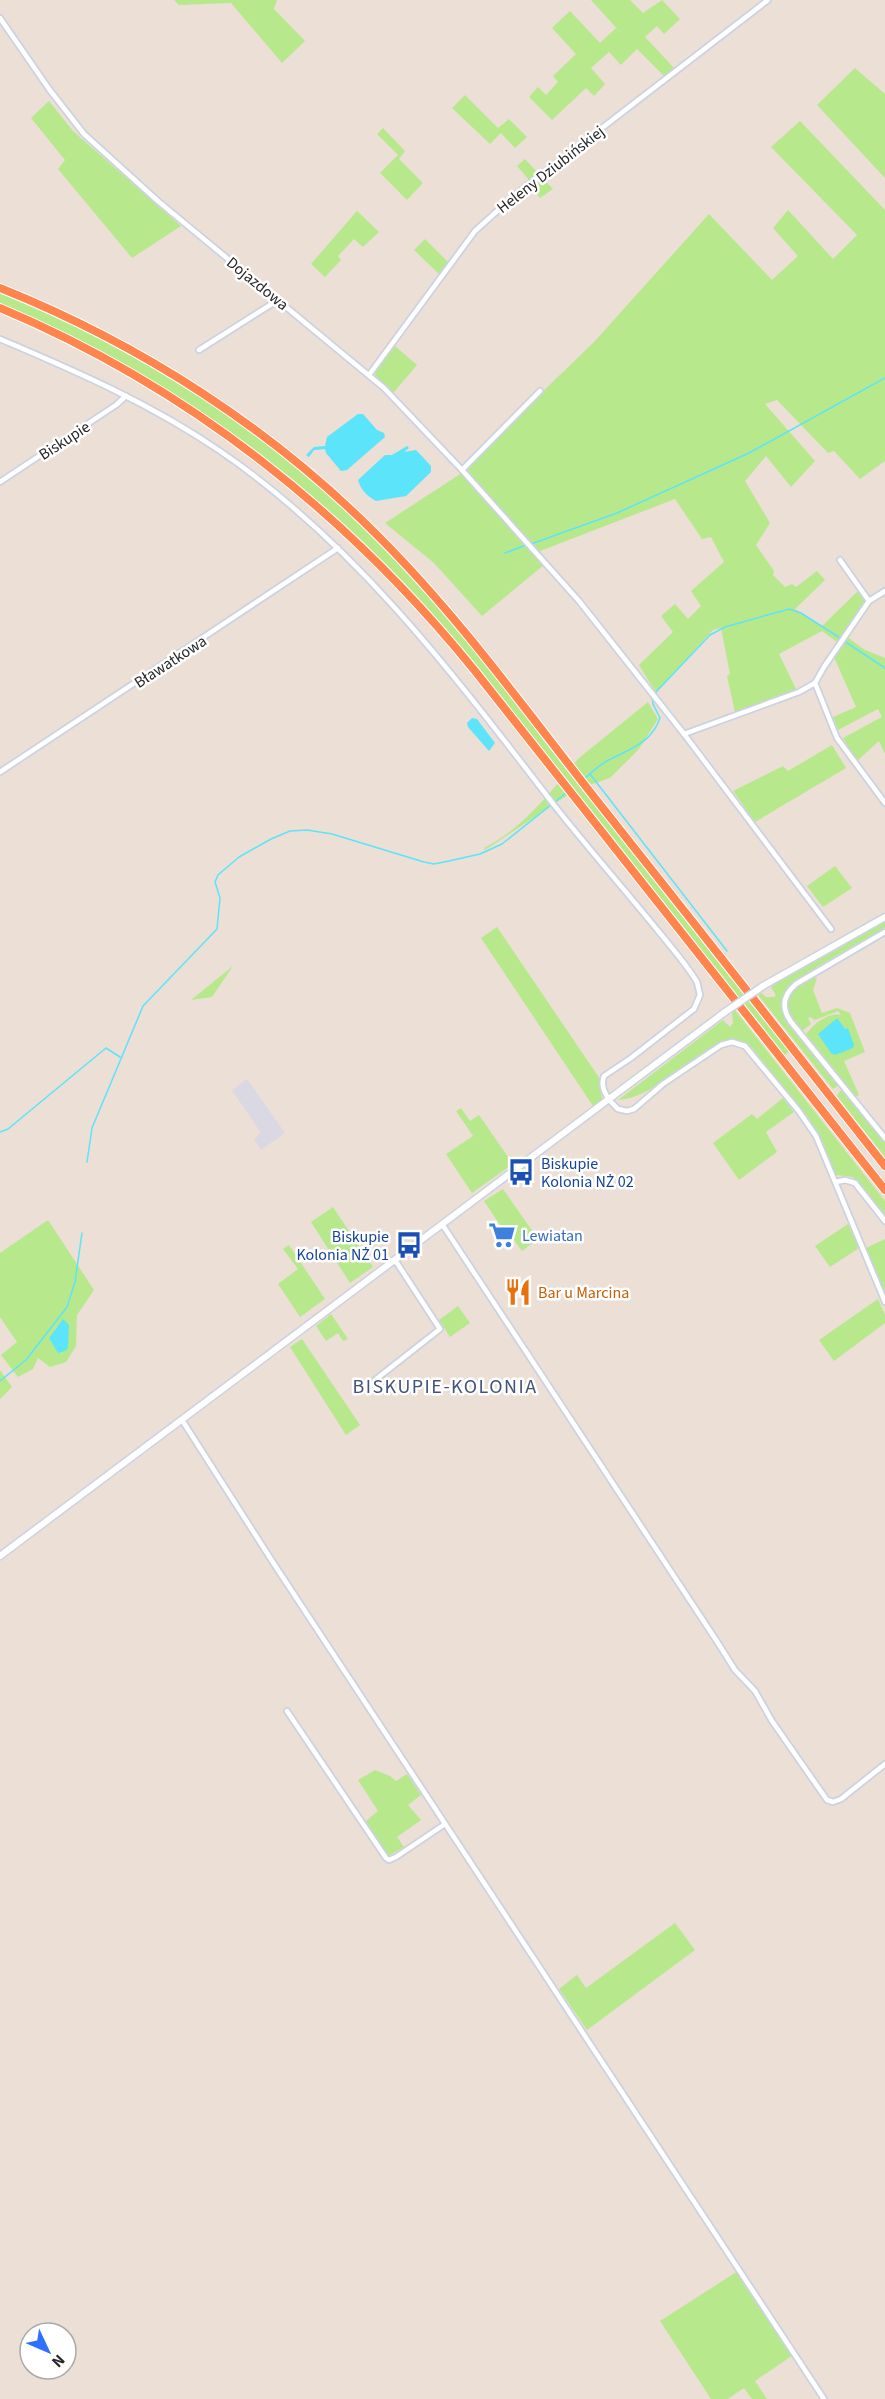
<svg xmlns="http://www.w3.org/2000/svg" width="885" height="2399" font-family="'Source Sans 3',sans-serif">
	<rect width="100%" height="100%" fill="#ebdfd6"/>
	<path fill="#dad8e2" d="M247,1079L285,1133L261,1150L254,1139L261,1133L232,1090Z"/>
	<g fill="#b7e98c">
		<path d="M174,0H277L274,9L305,41L282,63L231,3L179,5Z"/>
		<path d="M591,0H630L643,13L662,0L680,19L664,34L657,26L645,37L675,69L666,78L637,49L621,65L609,52L591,68L605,84L594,96L586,88L552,120L529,97L538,87L546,95L558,82L553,76L576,54L552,28L570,11L600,43L616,28L621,33Z"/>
		<path d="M855,68L885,94V178L817,105Z"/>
		<path d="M465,95L498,128L509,119L527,137L515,148L501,133L490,144L452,108Z"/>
		<path d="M49,101L73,131L181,226L132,258L58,169L65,160L31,118Z"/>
		<path d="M800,121L885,210V461L860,479L834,451L828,453L777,400L765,404L815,461L791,487L766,456L745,481L770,523L756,545L774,571L773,575L785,587L792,584L796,587L817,571L825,580L795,609L822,626L859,590L865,598V602L837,642L822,631L779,654L797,691L735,712L727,676L730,674L721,628L713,630L656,693L639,665L673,632L661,616L675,604L688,619L701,606L691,591L724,562L711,537L702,539L675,499L535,553L544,565L482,616L434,563L385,523L468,469L535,399L594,342L709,214L772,280L798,256L773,228L788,210L833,259L857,235L771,147Z"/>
		<path d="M383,128L405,151L399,159L423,183L407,200L380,173L398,155L377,134Z"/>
		<path d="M525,159L538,173L530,181L517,166Z"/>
		<path d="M542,178L553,189L540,198L530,187Z"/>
		<path d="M357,211L379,232L363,247L354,239L338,256L341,260L325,277L311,264Z"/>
		<path d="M425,239L448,262L440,275L414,250Z"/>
		<path d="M0,292C24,302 48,311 71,322C191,379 300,460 392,556C457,622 512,697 569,769L579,758L648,702L658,719L639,749L610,778L584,787L790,1050L784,1056L656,893L571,793L485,850L484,848C518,830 538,807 563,777C512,713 463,647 407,587C294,465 154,369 0,305Z"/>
		<path d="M395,346L417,365L393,393L375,375L376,370Z"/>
		<path d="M847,637L865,650L885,658V754L879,741L857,761L843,738L882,717L878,709L838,730L833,717L856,707L834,657Z"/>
		<path d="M832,745L846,768L755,822L733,791L783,766L788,771Z"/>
		<path d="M835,866L852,888L823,907L807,886Z"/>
		<path d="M885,922V930C869,936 795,978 786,990C779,999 781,1011 786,1020L838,1082V1086L833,1089L758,995L761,993L766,997H774L776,995L771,988L773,985Z"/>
		<path d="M497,927L600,1079L602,1100L593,1106L481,938Z"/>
		<path d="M233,966L212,997L191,1000Z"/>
		<path d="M812,977L817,978L813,990L822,1013L837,1008L850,1013L865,1052L844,1061L859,1095L855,1097L806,1034C814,1024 828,1012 841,1015L838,1011L815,1020L810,1017L808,1018L811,1024L802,1031C776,1007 787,993 812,977Z"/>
		<path d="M735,1010L885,1201V1216L853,1177L836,1175L810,1120L752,1048C742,1040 733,1038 721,1042C692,1059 649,1099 618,1100L723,1020L730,1027L733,1023L732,1013Z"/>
		<path d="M840,1091H845L885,1141V1157L837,1096Z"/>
		<path d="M783,1098L794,1112L766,1132L777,1152L739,1180L713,1143L752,1114L757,1119Z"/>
		<path d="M461,1108L470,1121L479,1115L513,1164L472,1193L446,1154L473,1136L456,1111Z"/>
		<path d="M503,1189L538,1239L522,1251L507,1230L504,1231L484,1201Z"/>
		<path d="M333,1207L373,1267L350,1283L311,1222Z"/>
		<path d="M48,1220L94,1290L77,1315L76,1346L66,1362L50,1367L38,1358L33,1369L18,1377L1,1355L17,1342L0,1317V1253Z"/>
		<path d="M848,1224L859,1248L830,1267L815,1246Z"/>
		<path d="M885,1239V1298L864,1249Z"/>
		<path d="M289,1245L325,1299L300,1317L278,1284L298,1269L283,1249Z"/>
		<path d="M878,1299L885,1315V1323L834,1361L819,1340Z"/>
		<path d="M458,1306L470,1323L450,1337L439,1320Z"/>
		<path d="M331,1314L348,1339L343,1341L338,1333L326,1341L316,1326Z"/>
		<path d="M302,1339L360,1425L346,1435L290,1347Z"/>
		<path d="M0,1370L12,1387L0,1399Z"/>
		<path d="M375,1770L390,1776L396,1781L407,1774L421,1795L408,1805L421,1820L397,1837L404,1847L388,1856L366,1821L378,1811L358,1780Z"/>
		<path d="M675,1923L695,1950L587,2030L559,1989L577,1975L586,1988Z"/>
		<path d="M738,2271L793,2355L755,2381L767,2399H752L744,2388L728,2399H711L660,2321Z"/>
	</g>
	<g fill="#5ce4fa">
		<path d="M358,414H363L377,430L384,433L385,437L347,470L341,471L326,453L325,449L314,450L309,457L306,455L314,447L325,446L327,437Z"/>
		<path d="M407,446L409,448L404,452L416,450L431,466V472L406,496L376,501C368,497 360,489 358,480L385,455H392Z"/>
		<path d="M472,718L477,719L495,743L489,751L468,727L467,723Z"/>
		<path d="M836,1019H838L845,1029L848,1028L854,1045L853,1048L835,1055L831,1053L818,1034Z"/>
		<path d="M63,1319L69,1325L68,1348L65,1351L58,1353L49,1338Z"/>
	</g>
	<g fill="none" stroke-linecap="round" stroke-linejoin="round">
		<g stroke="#5ce4fa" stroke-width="1.5">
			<path d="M531,544L617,513L749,453L885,378"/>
			<path d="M505,553L526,545"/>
			<path d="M844,641L885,668"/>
			<path d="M655,693L710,635L725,627L789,609L801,613L840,638"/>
			<path d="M590,774L727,951"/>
			<path d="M584,779C591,773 598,766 607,761C629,749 651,744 660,718L653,704L652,696"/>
			<path d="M0,1132L8,1129L106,1048L120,1057"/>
			<path d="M87,1162L92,1128L143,1006L217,929L220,898L215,882L218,875L239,857L271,839L290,831L307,830L332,834L424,862L434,864L449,861L480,854L502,844L566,793"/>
			<path d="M0,1381L26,1360L67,1307L75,1282L82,1233"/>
		</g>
		<defs>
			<g id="street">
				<path d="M0,18L49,89L84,134L159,202L384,388L462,470L579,601L684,734L831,929"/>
				<path d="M0,339C76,371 151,404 220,451C356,544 455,676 554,805C588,848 624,889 659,932C672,948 686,964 697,982L700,995L694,1009L631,1058L604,1076C599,1089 608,1100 618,1109L627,1111L634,1109L663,1084L721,1045L732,1042L745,1046L798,1110L816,1136L885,1302"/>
				<path d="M199,350L278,300"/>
				<path d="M369,375L475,231L515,195L768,0"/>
				<path d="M462,470L540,391"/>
				<path d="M0,482L116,405L126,396"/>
				<path d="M840,560L869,601"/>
				<path d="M885,591L869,601L824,667L815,683L837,738L885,803"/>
				<path d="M684,734L799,692L815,683"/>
				<path d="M0,772L338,548"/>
				<path d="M885,932L796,984C783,995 781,1008 791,1022L885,1138"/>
				<path d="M836,1182L845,1180L855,1183L885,1221"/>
				<path d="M442,1224L718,1643L735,1670L755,1691L772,1721L827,1800L833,1802L841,1799L885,1764"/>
				<path d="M375,1380L440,1329L395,1260"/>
				<path d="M182,1420L274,1564L824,2399"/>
				<path d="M287,1711L386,1858L389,1860L396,1857L445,1824"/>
			</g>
			<g id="secondary">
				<path d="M763,986L885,917"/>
				<path d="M0,1556L725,1012"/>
			</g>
			<g id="highway">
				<path d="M0,288C142,345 272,429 379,537C460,618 527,712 598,802C694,923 789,1044 885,1166"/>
				<path d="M0,308C188,387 347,513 475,671L885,1190"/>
			</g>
		</defs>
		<use href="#street" stroke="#cbd2e2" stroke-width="8"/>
		<use href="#secondary" stroke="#cbd2e2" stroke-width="9"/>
		<use href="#highway" stroke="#fff" stroke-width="10"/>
		<use href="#street" stroke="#fff" stroke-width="4.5"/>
		<use href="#secondary" stroke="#fff" stroke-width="6"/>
		<use href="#highway" stroke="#ff844d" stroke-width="8"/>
		<defs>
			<path id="secondary-bridge" d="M725,1012L763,986"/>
		</defs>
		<use href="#secondary-bridge" stroke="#cbd2e2" stroke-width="9" stroke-linecap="butt"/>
		<use href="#secondary-bridge" stroke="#fff" stroke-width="6"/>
	</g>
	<defs>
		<symbol id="bus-bare" viewBox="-9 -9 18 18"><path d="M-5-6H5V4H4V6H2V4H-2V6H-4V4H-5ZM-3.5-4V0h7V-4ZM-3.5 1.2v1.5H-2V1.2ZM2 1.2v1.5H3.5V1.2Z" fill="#1a4fb4" stroke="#fff" stroke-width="2.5" paint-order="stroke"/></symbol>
		<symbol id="supermarket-bare" viewBox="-9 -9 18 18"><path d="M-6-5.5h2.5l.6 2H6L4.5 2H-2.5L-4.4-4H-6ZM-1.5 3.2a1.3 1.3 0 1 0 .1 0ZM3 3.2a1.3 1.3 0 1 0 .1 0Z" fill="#3f7fe0" stroke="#fff" stroke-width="2.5" paint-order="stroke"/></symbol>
		<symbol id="restaurant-bare" viewBox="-9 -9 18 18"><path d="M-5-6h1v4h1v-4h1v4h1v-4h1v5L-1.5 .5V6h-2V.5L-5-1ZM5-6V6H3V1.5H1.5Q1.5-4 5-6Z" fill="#e8710a" stroke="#fff" stroke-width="2.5" paint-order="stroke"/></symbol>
	</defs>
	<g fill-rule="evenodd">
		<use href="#bus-bare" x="502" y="1153" width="38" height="38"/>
		<use href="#supermarket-bare" x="483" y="1216" width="38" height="38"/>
		<use href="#bus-bare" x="390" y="1226" width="38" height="38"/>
		<use href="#restaurant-bare" x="499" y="1273" width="38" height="38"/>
	</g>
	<g text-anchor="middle" stroke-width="5" stroke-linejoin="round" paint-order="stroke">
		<g font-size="16" fill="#272727" stroke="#fff">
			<text transform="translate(550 169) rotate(-38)" y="6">Heleny Dziubińskiej</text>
			<text transform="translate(258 283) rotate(39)" y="6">Dojazdowa</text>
			<text transform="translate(64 440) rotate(-33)" y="6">Biskupie</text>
			<text transform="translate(170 661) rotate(-33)" y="6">Bławatkowa</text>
		</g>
		<g font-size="16" fill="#164399" stroke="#fff" text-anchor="start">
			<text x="541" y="1169">Biskupie<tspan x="541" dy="18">Kolonia NŻ 02</tspan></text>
			<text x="389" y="1242" text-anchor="end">Biskupie<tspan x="389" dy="18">Kolonia NŻ 01</tspan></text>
		</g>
		<g font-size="16" fill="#366cbe" stroke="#fff" text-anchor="start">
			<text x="522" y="1241">Lewiatan</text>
		</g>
		<g font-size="16" fill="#c56008" stroke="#fff" text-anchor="start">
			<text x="538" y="1298">Bar u Marcina</text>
		</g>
		<g font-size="20" letter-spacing="1.5" fill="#43547b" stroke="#fff">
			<text x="445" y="1393">BISKUPIE-KOLONIA</text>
		</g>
	</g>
	<g transform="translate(48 2351) rotate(134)"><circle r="28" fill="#ffffff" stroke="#a9a9a9" stroke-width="1.5"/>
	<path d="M0-4.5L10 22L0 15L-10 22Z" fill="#2f70ff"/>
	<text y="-9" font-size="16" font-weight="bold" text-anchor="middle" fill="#272727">N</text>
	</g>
</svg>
